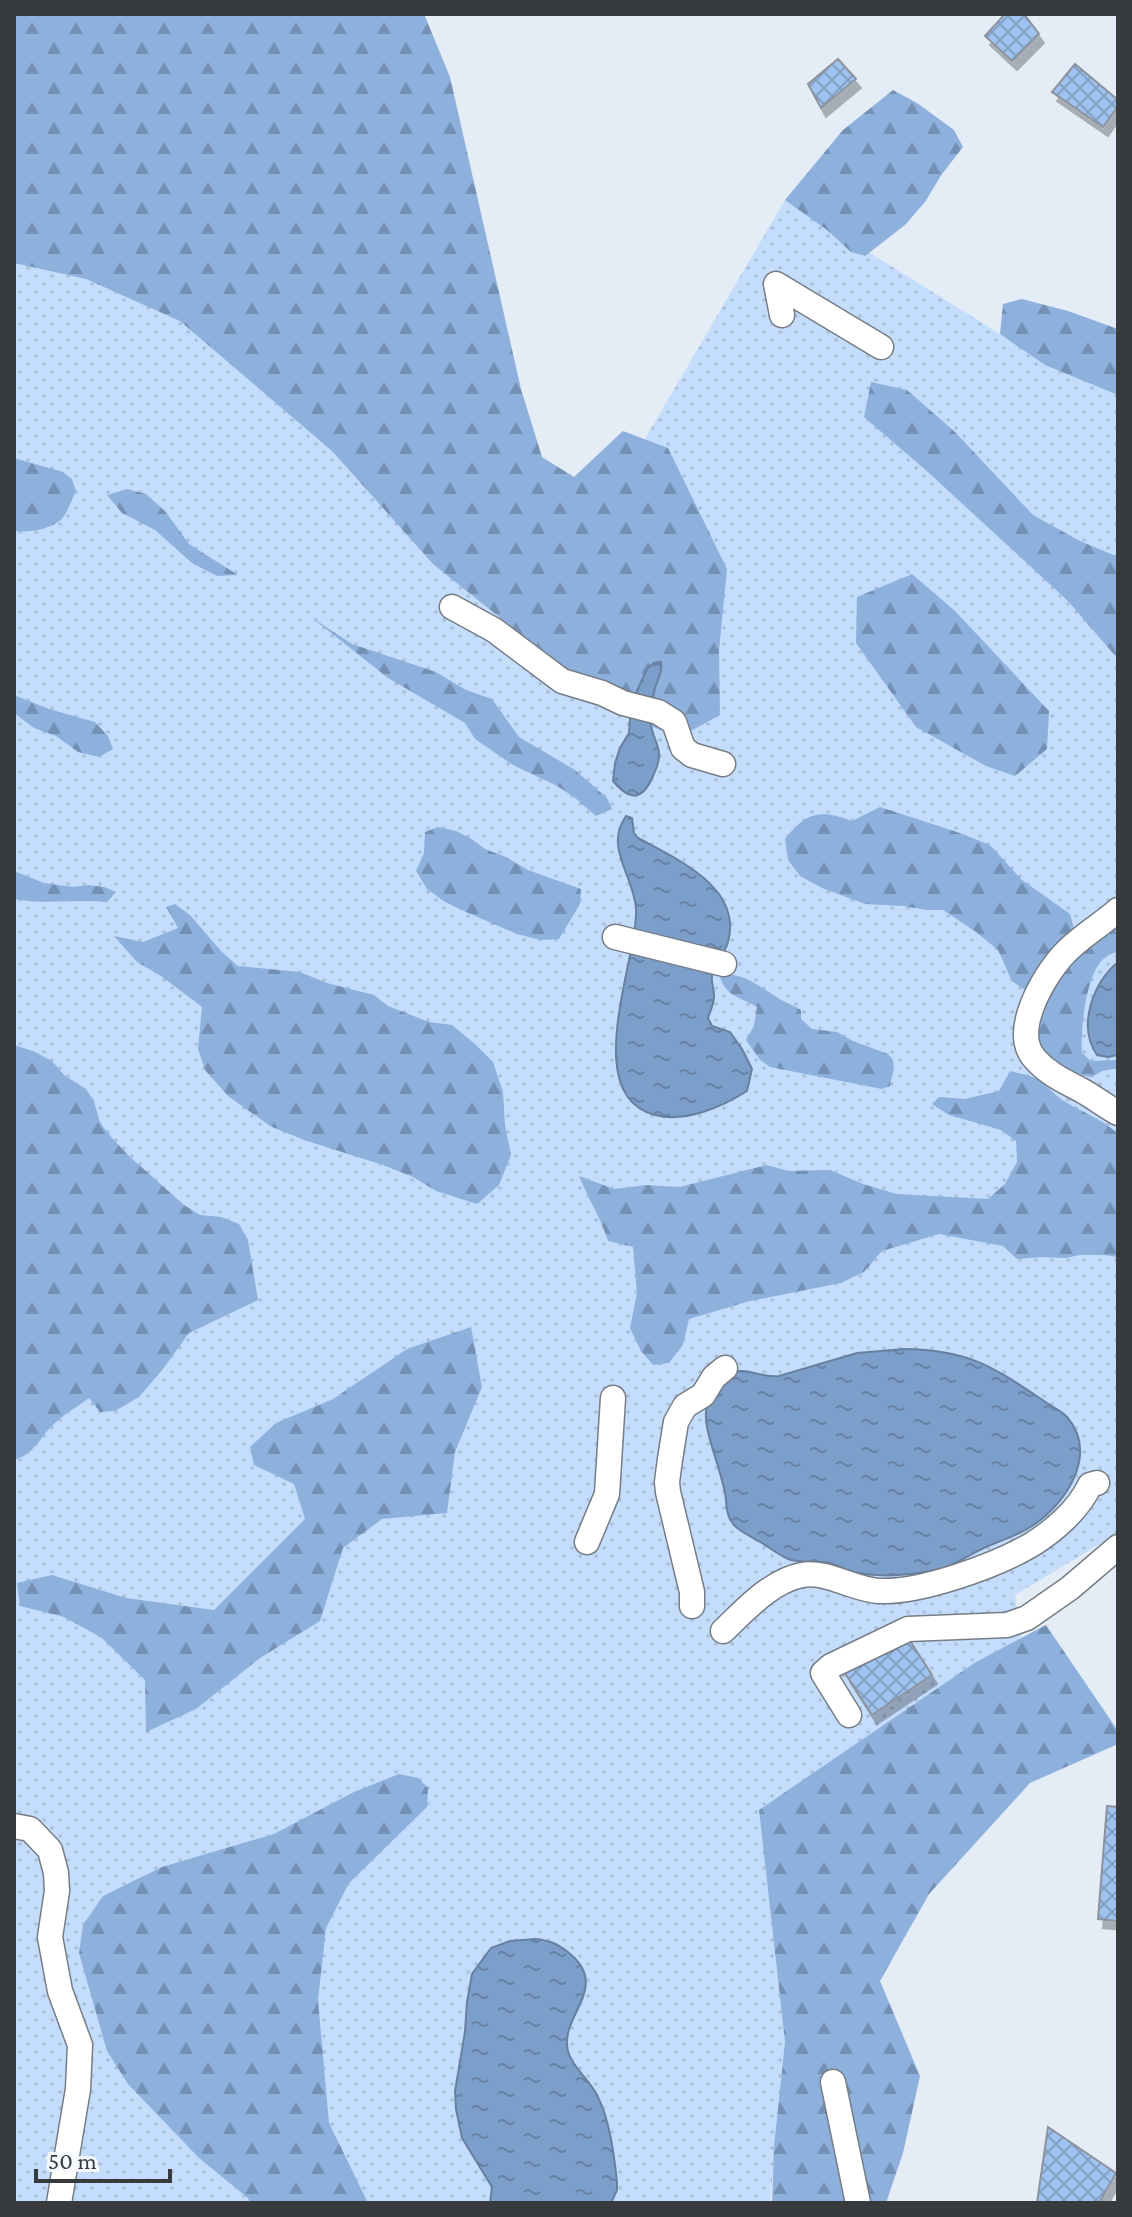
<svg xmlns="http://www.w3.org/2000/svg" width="1132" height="2217" font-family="'Crimson Pro',serif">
	<defs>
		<pattern id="grass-dots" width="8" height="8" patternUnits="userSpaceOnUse" patternTransform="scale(2)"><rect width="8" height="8" fill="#c4ddfc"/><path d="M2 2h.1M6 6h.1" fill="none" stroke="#a9bfd9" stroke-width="1.8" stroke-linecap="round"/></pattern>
		<pattern id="forest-firs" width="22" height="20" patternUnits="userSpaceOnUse" patternTransform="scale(2)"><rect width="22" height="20" fill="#8db0dd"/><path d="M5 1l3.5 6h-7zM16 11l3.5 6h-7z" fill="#7490b5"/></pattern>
		<pattern id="water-ripples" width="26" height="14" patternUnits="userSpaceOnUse" patternTransform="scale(2)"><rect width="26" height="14" fill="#7c9eca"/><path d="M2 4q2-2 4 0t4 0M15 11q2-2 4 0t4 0" fill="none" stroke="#6782a5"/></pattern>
		<pattern id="building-cross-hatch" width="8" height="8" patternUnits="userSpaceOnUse" patternTransform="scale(2)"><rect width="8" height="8" fill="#9fc3f0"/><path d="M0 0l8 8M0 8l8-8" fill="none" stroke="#83a0c4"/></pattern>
		<filter id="shadow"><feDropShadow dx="5" dy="9" stdDeviation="0" flood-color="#0004"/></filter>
	</defs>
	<rect width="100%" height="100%" fill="#e4ecf6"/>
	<path fill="url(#grass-dots)" d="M14,195L601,514L785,200L1000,334L1118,395V1533L1015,1595L1021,1638L759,1810L785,2042L770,2203H14Z"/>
	<g fill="url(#forest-firs)">
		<path d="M14,14H424L450,77L521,389L542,457L574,477L623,431L668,448L727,569L719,651L720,715L678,738L614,709L433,564L333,452L180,321L86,279L14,263Z"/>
		<path d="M893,90L917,103L954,130L963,147L942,174L925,202L905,225L865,256L851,252L827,230L785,200L843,130Z"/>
		<path d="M1022,299L1068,311L1118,329V395L1045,365L1000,334L1003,304Z"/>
		<path d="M871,382L907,390L955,432L1033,515L1080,541L1118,557V659L1068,601L929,473L864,417Z"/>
		<path d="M14,458L63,472L72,479L76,491C72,499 69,508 64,516C55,529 29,533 14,531Z"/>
		<path d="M127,489L146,494L165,511L189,544L238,575L217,576L192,563L155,530L122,513L107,495Z"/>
		<path d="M912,574L955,611L1049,711L1047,749L1015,776L986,766L916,727L856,643L857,597Z"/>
		<path d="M311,617L352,644L436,672L466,690L492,699L519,737L575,770L607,798L612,809L596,816L574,797L557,786L513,765L475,739L465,723L388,678Z"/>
		<path d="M14,695L49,709L95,722L108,736L113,749L99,757L78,752L56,736L34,728L14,713Z"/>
		<path d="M880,807L957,832L990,845L1022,880L1070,914L1074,929L1069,936L1026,991L1012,981L998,950L976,932L943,910H926L903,906L865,904L822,888L800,876L788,860L785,839C806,812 820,809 852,821Z"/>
		<path d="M438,827L456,831L470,838L485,849L506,857L528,870L581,889L580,904L559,939L541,940L517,934L466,912L445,902L427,889L416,871L424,853L425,832Z"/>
		<path d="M14,871L44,883L73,887L89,885L104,887L116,892L107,902C76,899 45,905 14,899Z"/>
		<path d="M175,904L190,915L221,951L238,966L300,972L327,983L374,995L388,1006L429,1022L452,1025L475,1044L493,1062L503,1092L505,1125L511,1155L499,1185L477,1204L436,1191L413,1177L383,1165L304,1140L270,1126L228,1096L205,1070L198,1049L202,1007L161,976L137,962L114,936L143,942L178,928L166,907Z"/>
		<path d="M1118,925V952C1114,953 1110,954 1106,957C1086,970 1080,1031 1082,1053L1091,1061L1118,1060V1068L1102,1071L1092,1077L1071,1074L1048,1056L1039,1046L1036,1030L1051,989L1070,965L1105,933Z"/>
		<path d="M719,974C748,973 760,988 783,1001C789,1004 795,1006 801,1010V1019L812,1029L837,1032L853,1041L888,1054L893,1060L894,1068L890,1086L882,1089L770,1067L760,1060L746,1040L754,1026L757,1007C739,996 725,997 719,974Z"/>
		<path d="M14,1045L33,1051L52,1061L64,1075L86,1089L94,1101L100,1123L112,1138L130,1157L184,1205L200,1215L221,1217L239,1224L248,1240L258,1300L189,1333L163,1369L139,1397L115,1411L100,1412L89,1398C77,1407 62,1415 52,1426C39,1438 35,1454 14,1460Z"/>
		<path d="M1010,1071C1020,1074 1032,1075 1040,1081C1049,1087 1055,1096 1064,1101C1083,1113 1101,1118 1118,1134V1257L1104,1255H1080L1065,1258L1041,1257L1017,1259L1003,1246L939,1234L882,1251L864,1272L841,1283L750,1301L689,1319L683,1345L669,1363L653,1365L641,1351L630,1328L637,1293L633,1247L608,1241C601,1218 588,1198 579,1176L614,1189L646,1185L679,1187L767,1165L788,1171L830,1170L863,1184L897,1194L988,1199L1005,1184L1017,1162L1016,1141L1001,1130L949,1115L932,1104L939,1097L965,1099L999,1091Z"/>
		<path d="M471,1327L482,1387L455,1452L447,1513L382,1519L343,1548L320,1621L260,1658L196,1709L146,1732L145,1680L102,1638L64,1617L20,1606L17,1583L52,1575L126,1598L214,1610L305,1519L294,1484L254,1465L250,1447L276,1423L333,1399L407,1349Z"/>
		<path d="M1046,1625L1118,1731V1744L1030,1783L929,1894L880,1981L920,2076L903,2153L886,2203H772L774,2146L785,2042L759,1810L976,1662Z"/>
		<path d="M399,1774L418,1778L428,1788L427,1807L349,1883L326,1928L318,2000L329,2123L368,2203H250L248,2198L199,2158L128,2084L107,2051L79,1953L83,1925L103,1896L162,1867L274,1834L354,1792Z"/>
	</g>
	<g fill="url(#water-ripples)" stroke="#6880a0" stroke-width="2">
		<path d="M661,662C663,674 656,681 654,692C652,701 652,713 651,723C651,734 658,742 659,753C660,762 656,769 653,776C642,802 629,800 613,781L615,763L620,748L629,733L631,704L647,669L654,663Z"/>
		<path d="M626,816L632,818L634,833L638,838C676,859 743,887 728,942C724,955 715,964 712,976C711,983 714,988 714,995C715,1002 710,1011 708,1018L712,1026L730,1032L742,1049L752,1069L747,1091C722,1107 685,1123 655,1115C578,1095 639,957 636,908C633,874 604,847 626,816Z"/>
		<path d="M1118,962V1055L1108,1057L1097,1055C1077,1026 1093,983 1118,962Z"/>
		<path d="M904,1349C971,1350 993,1367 1047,1403C1054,1408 1062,1411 1067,1417C1098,1453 1068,1501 1035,1524C1020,1535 1002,1540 986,1547C968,1555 951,1568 931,1571C909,1575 880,1577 858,1573C846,1571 836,1563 824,1562C812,1561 799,1563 788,1559C779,1555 770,1548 762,1543C740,1530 727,1528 726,1501C725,1476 700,1426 707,1407C712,1395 723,1383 731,1372C748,1368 763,1378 779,1376L857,1353Z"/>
		<path d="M535,1939C549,1940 558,1944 569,1953C609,1985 565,2013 567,2044C567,2064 590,2079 598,2097C610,2122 614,2154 617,2182V2190L611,2203H490L492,2187L462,2138L456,2109L455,2091L465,2032L467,2002L472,1974L491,1948L510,1941Z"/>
	</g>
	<g fill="url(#building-cross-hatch)" stroke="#8c939c" stroke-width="2" filter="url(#shadow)">
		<path d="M1005,14H1024L1039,34L1012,61L985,36Z"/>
		<path d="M838,59L856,79L821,108L808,84Z"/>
		<path d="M1075,64L1118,100V106L1103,127L1052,92Z"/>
		<path d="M905,1633L932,1675L872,1715L845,1673Z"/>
		<path d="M1107,1806L1118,1807V1921L1098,1919Z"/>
		<path d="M1048,2127L1116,2173L1099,2203H1037Z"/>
	</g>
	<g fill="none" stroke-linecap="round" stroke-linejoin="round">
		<defs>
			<g id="minor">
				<path d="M782,315L776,284L881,347"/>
				<path d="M452,607L494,630L562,681L602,693L623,703L658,712L674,722L683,748L692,755L723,764"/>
				<path d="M1118,910C1101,925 1080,937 1065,953C1044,975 1010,1032 1035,1059C1048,1074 1064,1081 1081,1090C1094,1097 1105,1106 1118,1113"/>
				<path d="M615,937L724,964"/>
				<path d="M587,1542L607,1494L613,1398"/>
				<path d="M692,1606V1592L668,1492L667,1482L670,1459L676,1422L685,1406L703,1395L714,1377L725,1368"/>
				<path d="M723,1631C745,1610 771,1581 802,1575C826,1570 854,1590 879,1591C920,1593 995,1566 1031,1545C1054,1531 1079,1509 1090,1485L1097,1483"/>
				<path d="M849,1715L823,1673L831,1666L908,1629L1007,1625L1027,1618L1070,1588L1118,1547"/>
				<path d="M14,1826L30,1829L50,1850L56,1873L57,1891L50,1937L60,1991L80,2045L78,2089L59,2203"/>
				<path d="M833,2082L858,2203"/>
			</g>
		</defs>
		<use href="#minor" stroke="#767d86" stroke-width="27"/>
		<use href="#minor" stroke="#fff" stroke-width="24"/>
	</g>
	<rect width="1132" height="2217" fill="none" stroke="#383b3e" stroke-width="32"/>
	<path d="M36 2169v12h134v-12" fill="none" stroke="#383b3e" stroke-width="4"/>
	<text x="48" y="2169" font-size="24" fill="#383b3e" stroke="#f4f9ff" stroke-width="6" paint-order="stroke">50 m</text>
</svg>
